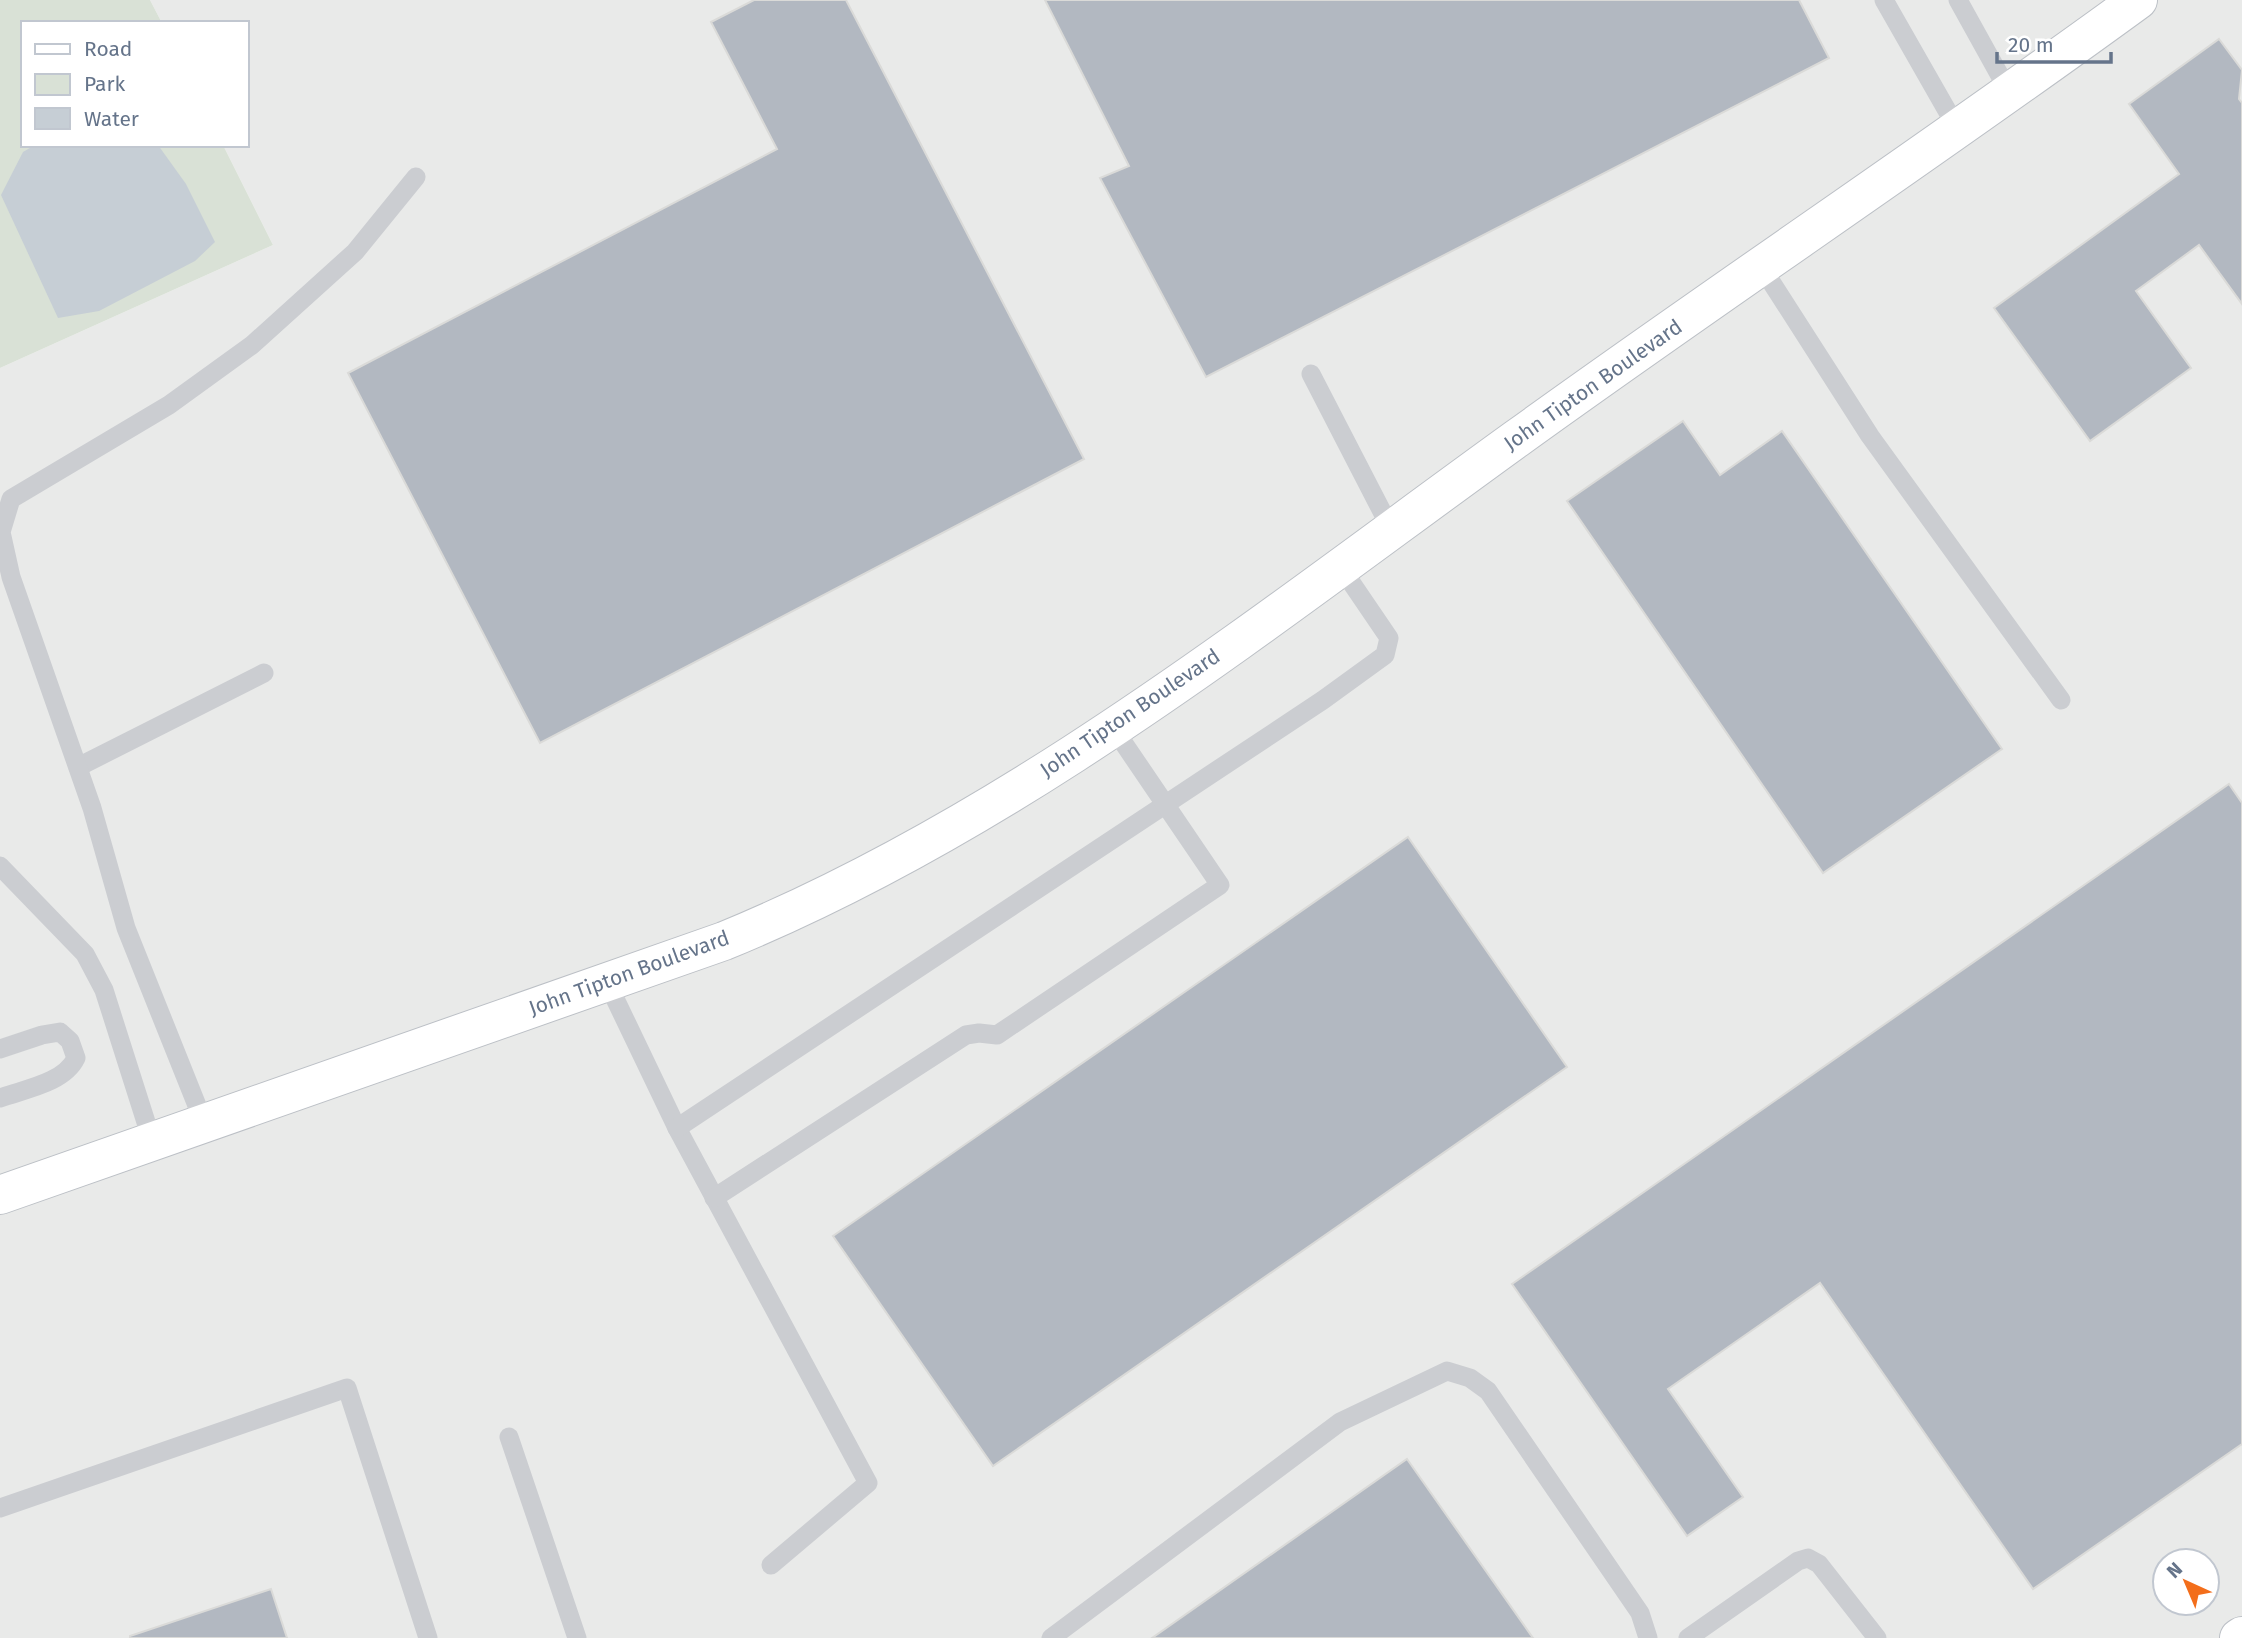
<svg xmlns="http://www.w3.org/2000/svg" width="2242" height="1638" font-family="'Fira Sans',sans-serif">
	<rect width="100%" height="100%" fill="#f8f9f6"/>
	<path fill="#e9eae9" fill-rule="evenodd" d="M150,0H2242V1638H0V368L273,245L223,145H247V23H162ZM2165,1561H2207V1603H2165Z"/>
	<path fill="#d9e1d6" d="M0,0H150L162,23H23V145H223L273,245L0,368Z"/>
	<path fill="#c6ced5" d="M35,145H158L186,184L215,242L195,261L99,311L58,318L1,195L23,152Z"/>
	<g fill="#b2b8c1" stroke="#dadad8" stroke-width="2">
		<path d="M754,0H846L1084,459L540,743L348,373L777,149L711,22Z"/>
		<path d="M1045,0H1799L1829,58L1206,377L1100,178L1129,166Z"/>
		<path d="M2219,39L2242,70L2239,99L2242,103V304L2199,245L2136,291L2191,368L2090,441L1994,308L2179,174L2129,104Z"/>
		<path d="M1683,421L1720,475L1782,431L2002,749L1823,873L1567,501Z"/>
		<path d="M2229,784L2242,803V1444L2033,1589L1820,1283L1668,1389L1743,1497L1687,1536L1512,1284Z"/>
		<path d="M1408,837L1567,1067L993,1466L833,1236Z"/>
		<path d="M1407,1459L1533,1638H1152Z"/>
		<path d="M271,1589L287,1638H130V1636Z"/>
	</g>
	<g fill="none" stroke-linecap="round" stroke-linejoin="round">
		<defs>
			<g id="secondary">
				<path d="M0,1195L724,941C1014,822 1264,621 1516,439C1722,290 1933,150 2138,0"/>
				<path d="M2239,1638L2242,1636"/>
			</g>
		</defs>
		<use href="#secondary" stroke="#bcc0c6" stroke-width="40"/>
		<g stroke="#cbcdd1" stroke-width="19">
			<path d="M1884,0L1957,128"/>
			<path d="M1958,0L2009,92"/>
			<path d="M1761,266L1870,436L2061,700"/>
			<path d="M1311,374L1391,529"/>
			<path d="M78,767L264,673"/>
			<path d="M0,866L85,954L104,990L152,1141"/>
			<path d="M607,982L677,1128L868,1483L771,1565"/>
			<path d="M0,1049L42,1035L60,1032L70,1041L76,1058C64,1083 25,1089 0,1098"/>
			<path d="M204,1123L126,928L92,808L11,577L1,532L11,499L169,405L252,345L355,252L416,177"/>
			<path d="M677,1128L1323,700L1385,655L1389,638L1340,566"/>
			<path d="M714,1198L966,1035L979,1033L997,1035L1220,885L1112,726"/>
			<path d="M509,1437L577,1638"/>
			<path d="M0,1508L347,1388L428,1638"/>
			<path d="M1051,1638L1340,1422L1447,1371L1470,1378L1488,1391L1640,1613L1648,1638"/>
			<path d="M1688,1638L1798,1561L1808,1558L1819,1564L1877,1638"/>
		</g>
		<use href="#secondary" stroke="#fff" stroke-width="38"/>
	</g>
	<g text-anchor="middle" stroke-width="7" stroke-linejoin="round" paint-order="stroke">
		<g font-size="21" fill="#65748a" stroke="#fff">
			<text transform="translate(1593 385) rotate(-35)" y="7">John Tipton Boulevard</text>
			<text transform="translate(1130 713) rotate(-34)" y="7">John Tipton Boulevard</text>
			<text transform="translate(629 973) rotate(-20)" y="7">John Tipton Boulevard</text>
		</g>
	</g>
	<rect x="21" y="21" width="228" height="126" fill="#ffffff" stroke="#c1c7d0" stroke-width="2"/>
	<rect x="35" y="44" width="35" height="10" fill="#ffffff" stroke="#c1c7d0" stroke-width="2"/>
	<text x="84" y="56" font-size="21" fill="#65748a">Road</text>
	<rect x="35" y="74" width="35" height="21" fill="#d9e1d6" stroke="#c1c7d0" stroke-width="2"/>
	<text x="84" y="91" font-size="21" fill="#65748a">Park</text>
	<rect x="35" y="108" width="35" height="21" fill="#c6ced5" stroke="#c1c7d0" stroke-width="2"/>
	<text x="84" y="126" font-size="21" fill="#65748a">Water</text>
	<g transform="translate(2186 1582) rotate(316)"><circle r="33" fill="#ffffff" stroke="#c1c7d0" stroke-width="2"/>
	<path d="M0-5L12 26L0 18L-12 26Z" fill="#f36e1b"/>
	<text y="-10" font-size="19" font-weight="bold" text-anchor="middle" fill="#65748a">N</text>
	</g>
	<path d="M1997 52v10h114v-10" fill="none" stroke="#65748a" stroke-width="3.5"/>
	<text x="2008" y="52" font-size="21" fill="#65748a" stroke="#ffffff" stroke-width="5" paint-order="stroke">20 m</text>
</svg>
